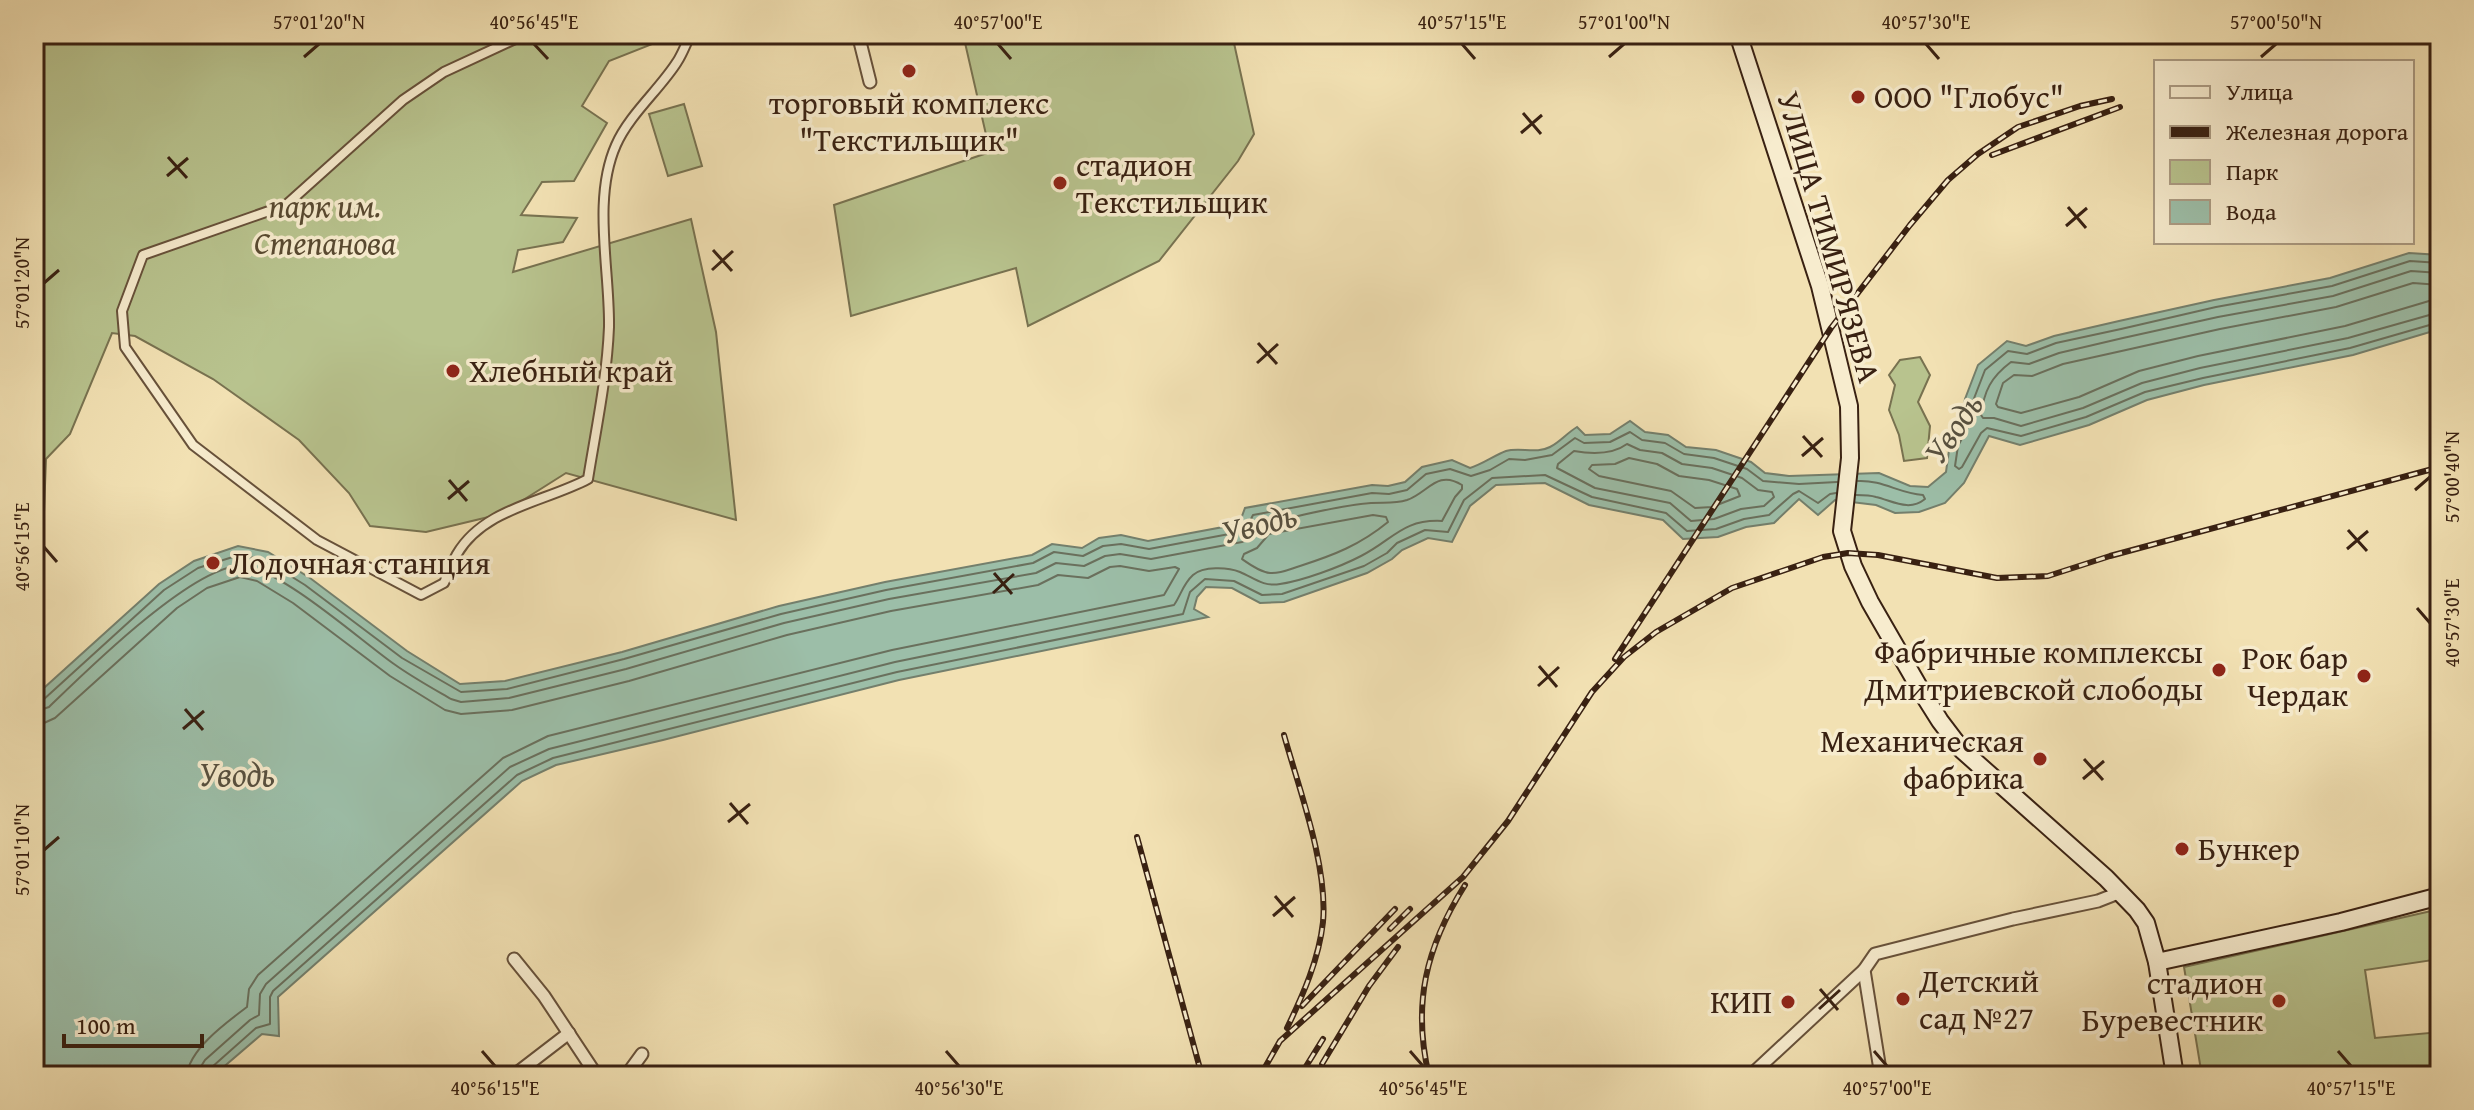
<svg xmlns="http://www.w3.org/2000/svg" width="2474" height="1110" font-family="'Gentium Book Plus',serif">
	<rect width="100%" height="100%" fill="#f2e1b3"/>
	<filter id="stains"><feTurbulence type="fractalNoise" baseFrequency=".0025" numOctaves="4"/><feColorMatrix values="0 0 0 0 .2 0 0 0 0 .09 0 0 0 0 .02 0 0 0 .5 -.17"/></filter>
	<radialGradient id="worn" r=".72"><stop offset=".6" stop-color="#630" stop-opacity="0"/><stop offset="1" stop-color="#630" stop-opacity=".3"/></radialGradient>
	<g fill="#b8c38e" stroke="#787250" stroke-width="2">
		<path d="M34,34H667L660,41L609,61L582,106L607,123L574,181L542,182L521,215L577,218L563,242L518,250L513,272L691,219L716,332L736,520L566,473L501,514L426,532L370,526L349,493L299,440L213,379L135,336L112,333L70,434L46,459L43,538L34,558Z"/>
		<path d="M963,34H1232L1254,134L1238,161L1159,261L1028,326L1016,268L851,316L834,205L990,152Z"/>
		<path d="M684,104L702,166L668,176L649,114Z"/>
		<path d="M1920,357L1930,375L1918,402L1930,426L1927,458L1904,461L1899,435L1889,410L1895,385L1889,375L1900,360Z"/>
		<path d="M2440,909V959L2365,970L2375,1038L2440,1032V1076H2202L2184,967Z"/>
	</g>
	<path fill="#9cbea8" stroke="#747f6c" stroke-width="2" d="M2409,253L2440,255V329L2353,355L2204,385L2147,400L2089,425L2020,445L1989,436L1964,483L1945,503L1919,512L1895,513L1876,505L1835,500L1818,515L1799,499L1774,523L1746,527L1718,537L1683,539L1663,520L1589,505L1545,483L1496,485L1470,506L1452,542L1428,538L1402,550L1392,559L1367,573L1284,602L1260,603L1232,588L1206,587L1197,597L1194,609L1208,617L899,680L663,740L556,765L522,781L278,997L279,1036L262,1034L213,1076H34V697L159,584L194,561L238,546L268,552L310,578L407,651L460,684L505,681L622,652L779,606L885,582L1032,555L1052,544L1082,548L1099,538L1121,535L1148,541L1239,524L1245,508L1372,485L1388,486L1405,482L1422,467L1452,460L1470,468C1483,464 1495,455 1506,451C1519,447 1537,454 1550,447C1560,442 1567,433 1577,427L1585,435L1610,434L1630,421L1645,432L1668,435L1686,447L1716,450L1751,462L1765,473L1789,476L1879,473L1910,486L1928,487L1946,472L1950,443L1960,425L1965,399L1978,365L2007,341L2026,346L2054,336L2119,321L2214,300L2330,278Z"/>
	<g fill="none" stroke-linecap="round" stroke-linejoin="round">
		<g stroke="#6a705d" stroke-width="2">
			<path d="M2440,263L2410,261L2332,286L2216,307L2121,329L2056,343L2027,354L2008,351L1985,370L1973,401L1968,427L1958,446L1955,466L1959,469L1962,467L1981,433L1987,428L2021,436L2086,417L2145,392L2203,378L2350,348L2440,322"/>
			<path d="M2440,273L2411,271L2333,296L2218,317L2123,338L2059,353L2029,364L2011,362C1991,377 1984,391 1981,415L1983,418H1994L2021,426L2083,408L2142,383L2200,368L2348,338L2440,312"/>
			<path d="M2440,285L2413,283L2336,307L2220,329L2126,350L2063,364L2032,376L2014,375L2003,383L1996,404L1998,407L2021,413L2079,397L2139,371L2198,356L2345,326L2429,301L2440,300"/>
			<path d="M1627,444L1640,450L1662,453L1682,464L1712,468L1742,478L1758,490L1772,492L1774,497L1764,506L1741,509L1714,519L1691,521L1670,503L1595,488L1557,468L1558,464L1574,451C1591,454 1612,455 1627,444Z"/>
			<path d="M1629,458L1657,464L1679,476L1709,480L1737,489L1740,496L1712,507L1695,508L1671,491L1599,476L1589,469L1592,465L1615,464Z"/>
			<path d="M1856,495C1862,495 1870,495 1876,497C1893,501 1909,512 1925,499L1923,495C1898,493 1883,480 1858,481"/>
			<path d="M1373,515L1386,517L1388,522C1360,545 1334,555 1300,566C1290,569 1280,574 1270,573C1260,572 1249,564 1242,559L1244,554L1257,548L1269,534Z"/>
			<path d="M34,702L43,700L164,590L198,568L239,555L265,560L305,585L402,658L461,692L507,689L624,659L781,614L886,590L1033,563L1054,552L1083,556L1103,546L1121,544L1149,549L1240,532L1246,529L1253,515L1372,493L1389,494L1407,490L1426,474L1450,469L1471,476L1490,470L1509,459L1525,460L1552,455L1575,438L1584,443L1610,442L1630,432L1642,440L1665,443L1684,454L1714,458L1747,469L1763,481L1799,484L1837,482"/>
			<path d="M34,712L49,707C84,673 196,562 243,566C281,569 360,640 394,664C412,677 432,688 451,699L461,702L509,698L626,669L784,623L889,599L1036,573L1056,563L1084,566L1105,556L1120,554L1151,559L1242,542L1253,536L1261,524C1297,517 1334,506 1371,503C1384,502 1394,504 1407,500C1428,493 1437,469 1462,485V489L1455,497L1442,521C1402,519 1393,540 1361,556C1340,567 1302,581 1280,584C1263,587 1254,578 1240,572C1228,567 1203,566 1193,575C1183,584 1181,595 1174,605L895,662L549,749L510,767L266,984L260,994L259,1015L250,1020L205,1060L200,1068L199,1076"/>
			<path d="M34,724L44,723L55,718L177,608L207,588L240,577L257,581L293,603L390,676L445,710L461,714L512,710L629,681L787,635L891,611L1038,585L1058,575L1088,578L1110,567L1120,566L1149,571L1175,567L1179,569L1164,595L892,650L548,736L503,758L258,975L249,989L247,1007C227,1022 188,1050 187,1076"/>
			<path d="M209,1076L212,1067L256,1028L270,1024V997L273,991L517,775L553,758L897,672L1183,614L1190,592L1205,579L1234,581L1262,595L1282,594L1364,566L1387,553L1397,543L1425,530L1448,532L1464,500L1492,478L1545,475L1592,497L1666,513L1687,531L1716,529L1744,519L1769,515L1793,494L1799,491L1818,503L1830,494L1836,493"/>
		</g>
		<defs>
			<path id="pedestrian" d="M526,34L444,72L403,100L286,205L143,255L122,311L125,347L193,445L317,540L421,595L444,583C448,574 452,563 457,554C484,508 545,502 588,479C596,429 607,378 609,327C610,270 592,199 616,145C629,115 660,89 677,62C683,53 686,43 691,34"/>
			<g id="minor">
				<path d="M858,34L870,82"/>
				<path d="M514,959L544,996L597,1076"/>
				<path d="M1864,970L1881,1076"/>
				<path d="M513,1076L569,1033"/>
				<path d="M626,1076L642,1054"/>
				<path d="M1750,1076L1864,970L1875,954L2013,919L2098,901L2121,892"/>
			</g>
			<g id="secondary">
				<path d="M1738,34L1820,286L1849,406L1850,458L1842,531L1853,566L1870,602L1923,694L1940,721L1962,750L2106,878L2137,910L2146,923L2157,962L2175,1076"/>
				<path d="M2157,962L2341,922L2440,896"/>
			</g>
		</defs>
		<use href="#pedestrian" stroke="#67513a" stroke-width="12"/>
		<use href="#minor" stroke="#67513a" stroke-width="15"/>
		<use href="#secondary" stroke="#392112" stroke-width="20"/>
		<use href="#pedestrian" stroke="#f7ecce" stroke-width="8"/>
		<use href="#minor" stroke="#f7ecce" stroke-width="11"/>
		<use href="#secondary" stroke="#f7ecce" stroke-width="16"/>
		<defs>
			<g id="rail">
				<path d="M1992,155L2120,107"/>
				<path d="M1615,659L1831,328L1910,225L1948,180L1978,154L2018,127L2080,106L2112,99"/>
				<path d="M1284,735C1299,789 1328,866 1323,922C1319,959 1303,995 1287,1028"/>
				<path d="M1137,837L1202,1076"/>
				<path d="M1390,929L1410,909"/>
				<path d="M1302,1006L1395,909"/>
				<path d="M1322,1064L1369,986L1398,947"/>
				<path d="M1260,1076L1280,1041L1463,877L1508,821L1592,692L1624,657L1656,632L1732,588L1823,557L1848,553L1878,555L1997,578L2048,576L2110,556L2440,467"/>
				<path d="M1300,1076L1323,1039"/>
				<path d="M1429,1076C1412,1004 1426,947 1465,885"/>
			</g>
		</defs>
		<use href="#rail" stroke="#392112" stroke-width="6"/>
		<use href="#rail" stroke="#f7ecce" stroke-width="3" stroke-dasharray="9" stroke-linecap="butt"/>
	</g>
	<path fill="none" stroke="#392112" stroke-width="3" d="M534,44L548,59M998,44L1011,59M1462,44L1475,59M1926,44L1939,59M304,57L319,44M1609,57L1624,44M2261,57L2276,44M1523,113L1541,134M1521,133L1542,115M168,157L187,178M167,176L188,158M2068,207L2086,228M2066,226L2087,208M713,250L732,271M712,270L733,251M44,283L59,270M1258,343L1277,364M1257,363L1278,344M1803,436L1822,457M1802,456L1823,438M449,480L467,501M2415,490L2430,477M448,499L469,481M2348,530L2367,551M44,547L57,562M2347,549L2368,531M994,573L1012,594M993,593L1014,574M2417,608L2430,623M1539,666L1557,687M1538,686L1559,667M185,709L203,730M183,729L204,711M2084,759L2103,780M2083,779L2104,761M730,803L748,824M728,822L750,804M44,850L59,837M1275,896L1293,917M1273,916L1295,897M1820,989L1838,1010M1819,1009L1840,990M482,1051L495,1066M946,1051L959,1066M1410,1051L1423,1066M1874,1051L1887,1066M2338,1051L2351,1066"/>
	<g fill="#8f2418" stroke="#f7ecce" stroke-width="3">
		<circle cx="909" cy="71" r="8"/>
		<circle cx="1858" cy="97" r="8"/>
		<circle cx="1060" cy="183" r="8"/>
		<circle cx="453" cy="371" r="8"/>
		<circle cx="213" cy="563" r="8"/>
		<circle cx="2219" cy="670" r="8"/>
		<circle cx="2364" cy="676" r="8"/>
		<circle cx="2040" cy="759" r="8"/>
		<circle cx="2182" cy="849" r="8"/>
		<circle cx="1903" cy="999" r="8"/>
		<circle cx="2279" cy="1001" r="8"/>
		<circle cx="1788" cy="1002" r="8"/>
	</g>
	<g text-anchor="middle" stroke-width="7" stroke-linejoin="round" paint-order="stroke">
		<g font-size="32" fill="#392112" stroke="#f7ecce" text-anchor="start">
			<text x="1874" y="108">ООО "Глобус"</text>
			<text x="909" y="114" text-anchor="middle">торговый комплекс<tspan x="909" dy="37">"Текстильщик"</tspan></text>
			<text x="1076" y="176">стадион<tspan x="1076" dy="37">Текстильщик</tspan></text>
			<text x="469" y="382">Хлебный край</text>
			<text x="229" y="574">Лодочная станция</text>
			<text x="2203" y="663" text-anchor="end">Фабричные комплексы<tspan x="2203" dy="37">Дмитриевской слободы</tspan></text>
			<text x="2348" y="669" text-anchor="end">Рок бар<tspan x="2348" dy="37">Чердак</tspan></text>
			<text x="2024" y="752" text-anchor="end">Механическая<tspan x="2024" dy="37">фабрика</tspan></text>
			<text x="2198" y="860">Бункер</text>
			<text x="1919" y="992">Детский<tspan x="1919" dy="37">сад №27</tspan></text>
			<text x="2263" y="994" text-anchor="end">стадион<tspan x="2263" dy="37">Буревестник</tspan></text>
			<text x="1772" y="1013" text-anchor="end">КИП</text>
		</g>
		<g font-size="32" font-style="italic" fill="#594a31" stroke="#f7ecce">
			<text x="325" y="217">парк им.<tspan x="325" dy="37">Степанова</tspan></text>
		</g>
		<g font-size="32" fill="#392112" stroke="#f7ecce">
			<text transform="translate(1829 237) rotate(74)" y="11">УЛИЦА ТИМИРЯЗЕВА</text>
		</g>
		<g font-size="34" font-style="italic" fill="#57503f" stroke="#f7ecce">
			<text transform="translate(1953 428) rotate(-55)" y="12">Уводь</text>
			<text transform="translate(1259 523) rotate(-14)" y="12">Уводь</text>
			<text x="237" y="786">Уводь</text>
		</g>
	</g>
	<rect width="2474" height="1110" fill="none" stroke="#f2e1b3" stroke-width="88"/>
	<rect x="2154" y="60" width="260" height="184" fill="#f7ecce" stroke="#ab9b83" stroke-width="2"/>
	<rect x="2170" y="86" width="40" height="12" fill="#f7ecce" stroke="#ab9b83" stroke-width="2"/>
	<text x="2226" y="100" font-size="24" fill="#392112">Улица</text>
	<rect x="2170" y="126" width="40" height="12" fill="#392112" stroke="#ab9b83" stroke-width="2"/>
	<text x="2226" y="140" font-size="24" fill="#392112">Железная дорога</text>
	<rect x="2170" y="160" width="40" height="24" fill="#b8c38e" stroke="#ab9b83" stroke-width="2"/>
	<text x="2226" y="180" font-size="24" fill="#392112">Парк</text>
	<rect x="2170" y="200" width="40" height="24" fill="#9cbea8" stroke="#ab9b83" stroke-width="2"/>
	<text x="2226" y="220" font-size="24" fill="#392112">Вода</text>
	<path d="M64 1034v12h138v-12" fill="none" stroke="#392112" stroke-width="4"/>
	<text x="76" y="1034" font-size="24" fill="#392112" stroke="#f7ecce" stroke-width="6" paint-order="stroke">100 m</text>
	<rect x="44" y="44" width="2386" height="1022" fill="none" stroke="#392112" stroke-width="3"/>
	<g font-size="20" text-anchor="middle" fill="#392112">
		<text x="319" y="29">57°01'20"N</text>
		<text x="534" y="29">40°56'45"E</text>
		<text x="998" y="29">40°57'00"E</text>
		<text x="1462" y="29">40°57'15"E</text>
		<text x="1624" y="29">57°01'00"N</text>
		<text x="1926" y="29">40°57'30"E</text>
		<text x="2276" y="29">57°00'50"N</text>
		<text transform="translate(22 283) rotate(-90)" y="7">57°01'20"N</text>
		<text transform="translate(2452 477) rotate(-90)" y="7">57°00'40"N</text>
		<text transform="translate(22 547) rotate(-90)" y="7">40°56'15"E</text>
		<text transform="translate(2452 623) rotate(-90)" y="7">40°57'30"E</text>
		<text transform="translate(22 850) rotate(-90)" y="7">57°01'10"N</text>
		<text x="495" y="1095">40°56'15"E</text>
		<text x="959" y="1095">40°56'30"E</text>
		<text x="1423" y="1095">40°56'45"E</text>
		<text x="1887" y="1095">40°57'00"E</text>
		<text x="2351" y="1095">40°57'15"E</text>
	</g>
	<rect width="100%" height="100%" filter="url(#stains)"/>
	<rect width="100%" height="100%" fill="url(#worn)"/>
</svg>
